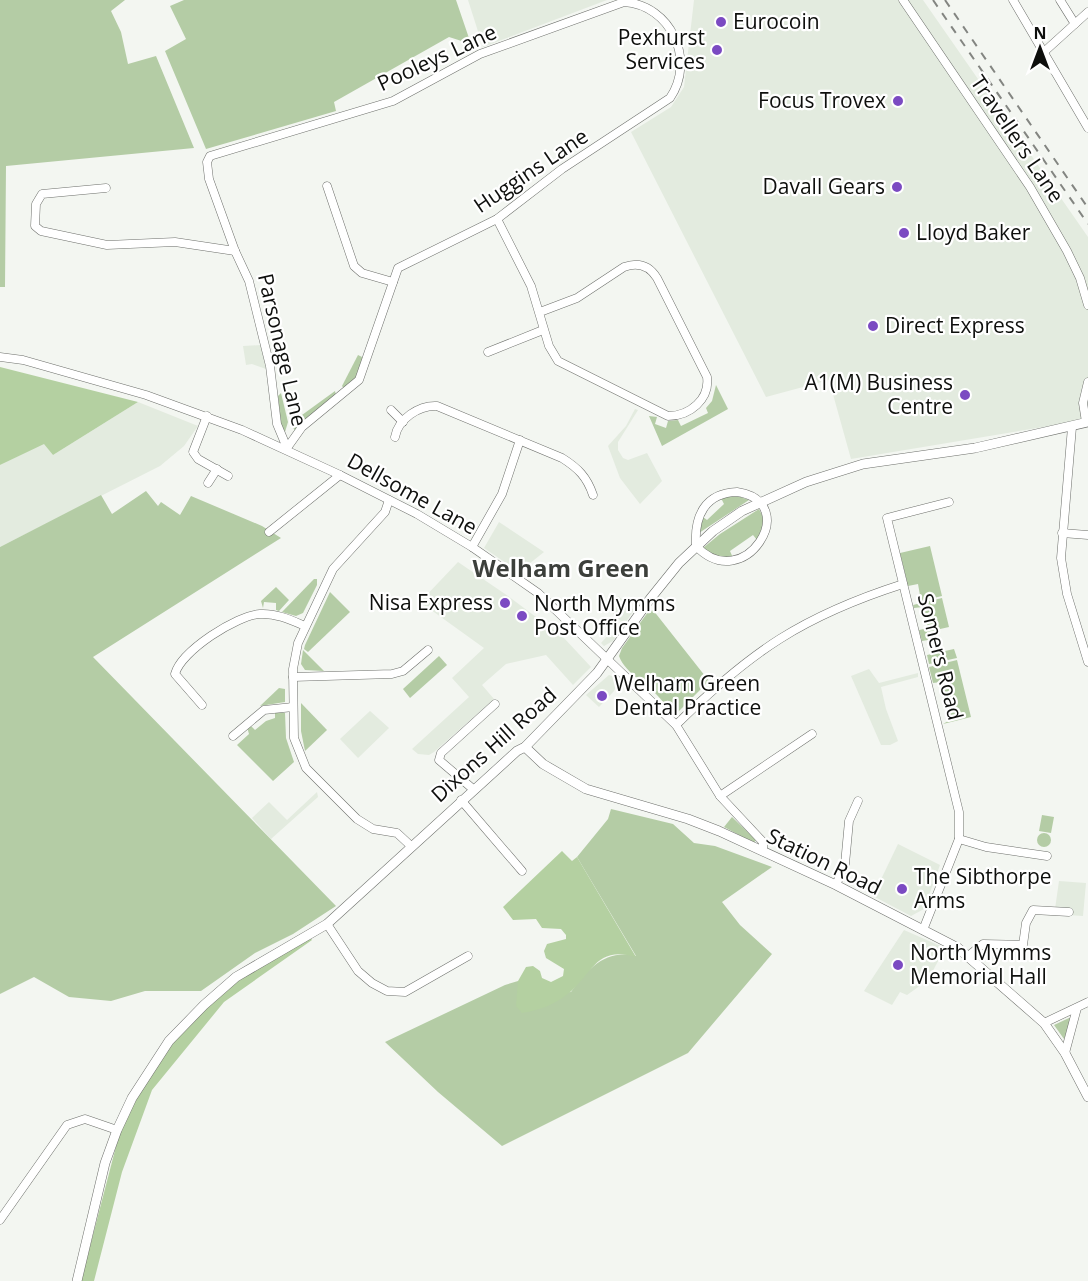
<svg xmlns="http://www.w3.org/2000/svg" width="1088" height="1281" font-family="'Open Sans',sans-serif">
	<rect width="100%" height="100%" fill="#f3f6f1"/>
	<g fill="#e3ebdf">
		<path d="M468,0H607L483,47Z"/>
		<path d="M694,0H923L1088,237V417L1067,423L851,459L829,380L766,397L631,132L671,107L684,87Z"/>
		<path d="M261,345L266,369L252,364L246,365L243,346Z"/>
		<path d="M138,402L198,426L184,446L160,466L0,547V465L44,443L53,455Z"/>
		<path d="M635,409L638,410L618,442V450L623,458L628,460L647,453L662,481L640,504L620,478L608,446L626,426Z"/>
		<path d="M499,522L544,552L519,572L484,548Z"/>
		<path d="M458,562L508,596L564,638L591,667L573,685L546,655L506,664L482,685L494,699L434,752L429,755L418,754L412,749L469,697L452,678L484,648L420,602Z"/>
		<path d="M618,596L634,610L613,641L604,646L601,643L621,621L607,608Z"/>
		<path d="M869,669L879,683L918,673V677L881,687L886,709L898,741L890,745H881L851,676Z"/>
		<path d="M609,675L620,679L614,691L599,707L586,695Z"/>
		<path d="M370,711L389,728L358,758L340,739Z"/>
		<path d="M317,792L318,797L271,839L252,818L269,802L287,820Z"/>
		<path d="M898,844L940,865L924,909L911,916L873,896Z"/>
		<path d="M1059,881L1086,883L1083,916L1037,913L1055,909Z"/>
		<path d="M904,930L945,948L928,980L907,995L900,992L892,1005L864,991Z"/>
	</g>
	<g fill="#b4cca5">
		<path d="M0,0H125L111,11L121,32L128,64L156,56L194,148L6,166L5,287H0Z"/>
		<path d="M184,0H456L471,44L449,37L334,102L336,111L206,149L165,51L186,39L170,6Z"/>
		<path d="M358,355L364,358L355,379L345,390L342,386Z"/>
		<path d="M716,385L728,409L662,446L649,416L657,417L655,424L666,428L668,421L678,420L681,426L708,413L706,408L712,401Z"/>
		<path d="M335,391L336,395L295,431L291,423Z"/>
		<path d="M281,393L288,422L285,432L281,424L278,396Z"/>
		<path d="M146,491L158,506L161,502L180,515L191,496L262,526L281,538L93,657L336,906L293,934L255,953L201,991H145L111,1001L69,997L34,977L0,994V547L101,495L112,514Z"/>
		<path d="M735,495L749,500L699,533L703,517L707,520L724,504L721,498Z"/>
		<path d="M759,509L765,521L757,540L753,535L730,551L733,558L720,559L703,548L720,534Z"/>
		<path d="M930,546L942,596L921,601L918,584L908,586L900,553Z"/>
		<path d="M314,579H317V585L303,613L296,616L282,612Z"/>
		<path d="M276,587L289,600L279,611L276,610V603L264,602L263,608L261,601Z"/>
		<path d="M330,592L350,612L308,652L304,649L305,645Z"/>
		<path d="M942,598L949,627L927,632L928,640L922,641L919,630L928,628L923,607L914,608L913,605Z"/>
		<path d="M653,610L709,681L677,713C670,713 668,708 663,702C652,686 625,674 619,656L622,648L648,612Z"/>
		<path d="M954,649L957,658L929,664L927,655Z"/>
		<path d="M303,650L324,671L305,670L301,664Z"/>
		<path d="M439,656L447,665L410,698L403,689Z"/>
		<path d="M957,660L971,717L943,724L950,720L941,682L933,683L929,667Z"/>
		<path d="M279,688L285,689V702L260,706Z"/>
		<path d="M301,703L327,730L305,751L301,731Z"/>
		<path d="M275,711L285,713L286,738L294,762L273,781L237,745L249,734L247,727L251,726L255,730L266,721L275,718Z"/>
		<path d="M611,809L673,824L694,843L715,846L772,867L722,902L740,925L772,954L688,1053L502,1146L438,1092L385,1042L505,985L518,981V995L571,992C588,969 605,949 636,956L577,857L608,819Z"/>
		<path d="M1042,815L1054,817L1051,833L1039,831Z"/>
		<path d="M732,817L756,840L754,843L724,827Z"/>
		<circle cx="1044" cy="840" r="7"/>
		<path d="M1069,1018H1072L1064,1039L1054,1025Z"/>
	</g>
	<g fill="#b4d0a1">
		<path d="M0,367L138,402L53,455L44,444L0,465Z"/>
		<path d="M562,851L572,861L577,857L636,957C596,945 592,974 569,993C554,1005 540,1010 522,1013L516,1006L518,981L526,967L533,966L540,971L542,978L551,982L563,976L564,969L546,958L544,951L547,944L566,939V935L561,929L542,928L536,919L513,920L503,907Z"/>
		<path d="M310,937L312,940L224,1002L152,1090L122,1172L94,1281H81L119,1135L136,1098L185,1026L214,999L250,972Z"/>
	</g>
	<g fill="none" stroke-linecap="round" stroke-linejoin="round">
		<defs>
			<g id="minor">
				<path d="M903,0L1030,187L1067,251L1080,278L1088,305"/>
				<path d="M1013,0L1088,128"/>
				<path d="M1060,0L1075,24"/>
				<path d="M624,2C671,5 696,60 670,98L562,169L497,219L398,268L359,380L302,427L287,448L277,424L270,366L249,281L235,251L209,179L207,162L210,156L393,101L480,54Z"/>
				<path d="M1045,51L1088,12"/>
				<path d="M327,186L354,266L362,273L393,282"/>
				<path d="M106,188L42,194L36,204L35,226L41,231L107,245L175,242L235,251"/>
				<path d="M497,219L531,286L549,346L558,361L668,416C690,416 710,399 707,377L657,278C649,265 638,262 624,267L577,298L540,312"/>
				<path d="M488,352L543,330"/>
				<path d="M0,357L23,360L146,395L242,430L340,475L417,514L472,547L538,593L676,725L720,796L763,842V851"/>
				<path d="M391,410L403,422"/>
				<path d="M207,416L193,452L198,459L228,476"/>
				<path d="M1086,422L1083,403L1088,382"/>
				<path d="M1072,427L1061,558L1067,594L1088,662"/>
				<path d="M395,437C398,419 419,405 437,406L562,458C578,468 587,477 593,495"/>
				<path d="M208,483L217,469"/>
				<path d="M737,492C804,502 744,597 696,546C694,516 705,493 737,492Z"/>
				<path d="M389,500L385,512L333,569L298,643L293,669L294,738L306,768L357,819L373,829L397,833L411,846"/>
				<path d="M269,532L340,475"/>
				<path d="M1062,533L1088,535"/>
				<path d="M472,547L502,494L520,440"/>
				<path d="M293,677L392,674L403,671L428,650"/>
				<path d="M202,705L175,674C181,651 237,615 260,614C276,613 291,620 305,626"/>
				<path d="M676,725C751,651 803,616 903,584"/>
				<path d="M233,736L264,710L293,707"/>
				<path d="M473,789L439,760L441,753L495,704"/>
				<path d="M720,796L812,734"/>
				<path d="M461,800L522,871"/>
				<path d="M959,839L986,847L1047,856"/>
				<path d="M836,885L845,864L849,821L858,801"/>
				<path d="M327,924L358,971L372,983L387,991L405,992L468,956"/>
				<path d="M923,930L959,839V812L887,518L949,502"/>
				<path d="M968,956L983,944L1023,945L1026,923L1033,910L1069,912"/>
				<path d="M1044,1023L1088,1002"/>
				<path d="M1065,1053L1077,1008"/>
				<path d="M0,1220L67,1125L85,1119L117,1130"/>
			</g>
			<g id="tertiary">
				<path d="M525,747L543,764L586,789L688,819L719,831L836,885L958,948L1044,1023L1065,1053L1088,1097"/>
				<path d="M77,1281L105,1163L117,1130L132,1098L169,1041L204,1005L236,977L327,924L517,751L525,747L597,673L650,599L679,563L713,531L742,511L806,482L863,464L975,448L1088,422"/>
			</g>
		</defs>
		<use href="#minor" stroke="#6e706c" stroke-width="9"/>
		<use href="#tertiary" stroke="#6e706c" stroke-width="10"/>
		<use href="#minor" stroke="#fff" stroke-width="8"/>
		<use href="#tertiary" stroke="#fff" stroke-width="9"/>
		<g stroke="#838581" stroke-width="2" stroke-dasharray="8 8" stroke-linecap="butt">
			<path d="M933,0L1088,224"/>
			<path d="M945,0L1088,208"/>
		</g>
	</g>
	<g fill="#7b4ac2" stroke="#fff" stroke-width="2">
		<circle cx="721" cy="22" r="6"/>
		<circle cx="717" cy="50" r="6"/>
		<circle cx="898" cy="101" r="6"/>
		<circle cx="897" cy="187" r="6"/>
		<circle cx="904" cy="233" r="6"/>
		<circle cx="873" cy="326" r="6"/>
		<circle cx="965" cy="395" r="6"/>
		<circle cx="505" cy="603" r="6"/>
		<circle cx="522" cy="616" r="6"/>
		<circle cx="602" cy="696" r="6"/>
		<circle cx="902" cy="889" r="6"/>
		<circle cx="898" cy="965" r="6"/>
	</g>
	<g text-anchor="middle" stroke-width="4.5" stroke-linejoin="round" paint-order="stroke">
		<g font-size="21" fill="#0e0f0d" stroke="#fff" text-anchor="start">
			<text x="733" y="29">Eurocoin</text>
			<text x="705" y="45" text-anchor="end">Pexhurst<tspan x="705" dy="24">Services</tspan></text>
			<text x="886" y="108" text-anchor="end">Focus Trovex</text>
			<text x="885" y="194" text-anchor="end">Davall Gears</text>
			<text x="916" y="240">Lloyd Baker</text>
			<text x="885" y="333">Direct Express</text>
			<text x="953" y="390" text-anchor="end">A1(M) Business<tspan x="953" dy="24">Centre</tspan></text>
			<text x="493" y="610" text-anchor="end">Nisa Express</text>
			<text x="534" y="611">North Mymms<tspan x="534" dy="24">Post Office</tspan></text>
			<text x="614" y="691">Welham Green<tspan x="614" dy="24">Dental Practice</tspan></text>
			<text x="914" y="884">The Sibthorpe<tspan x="914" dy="24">Arms</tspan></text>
			<text x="910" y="960">North Mymms<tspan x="910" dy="24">Memorial Hall</tspan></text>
		</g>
		<g font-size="21" fill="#0e0f0d" stroke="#fff">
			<text transform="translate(437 58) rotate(-25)" y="7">Pooleys Lane</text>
			<text transform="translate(1017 139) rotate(56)" y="7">Travellers Lane</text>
			<text transform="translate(531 171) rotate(-34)" y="7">Huggins Lane</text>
			<text transform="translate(282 350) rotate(77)" y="7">Parsonage Lane</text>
			<text transform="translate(412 494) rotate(29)" y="7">Dellsome Lane</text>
			<text transform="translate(940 657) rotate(76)" y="7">Somers Road</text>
			<text transform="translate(494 745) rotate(-42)" y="7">Dixons Hill Road</text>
			<text transform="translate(824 862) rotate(26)" y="7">Station Road</text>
		</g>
		<g font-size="24" font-weight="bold" fill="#3c3f3b" stroke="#fff">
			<text x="561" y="577">Welham Green</text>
		</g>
	</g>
	<g transform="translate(1040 48)" stroke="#ffffff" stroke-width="4.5" paint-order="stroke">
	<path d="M0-4.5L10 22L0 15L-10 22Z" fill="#0e0f0d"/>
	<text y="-9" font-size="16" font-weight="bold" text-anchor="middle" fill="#0e0f0d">N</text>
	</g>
</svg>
